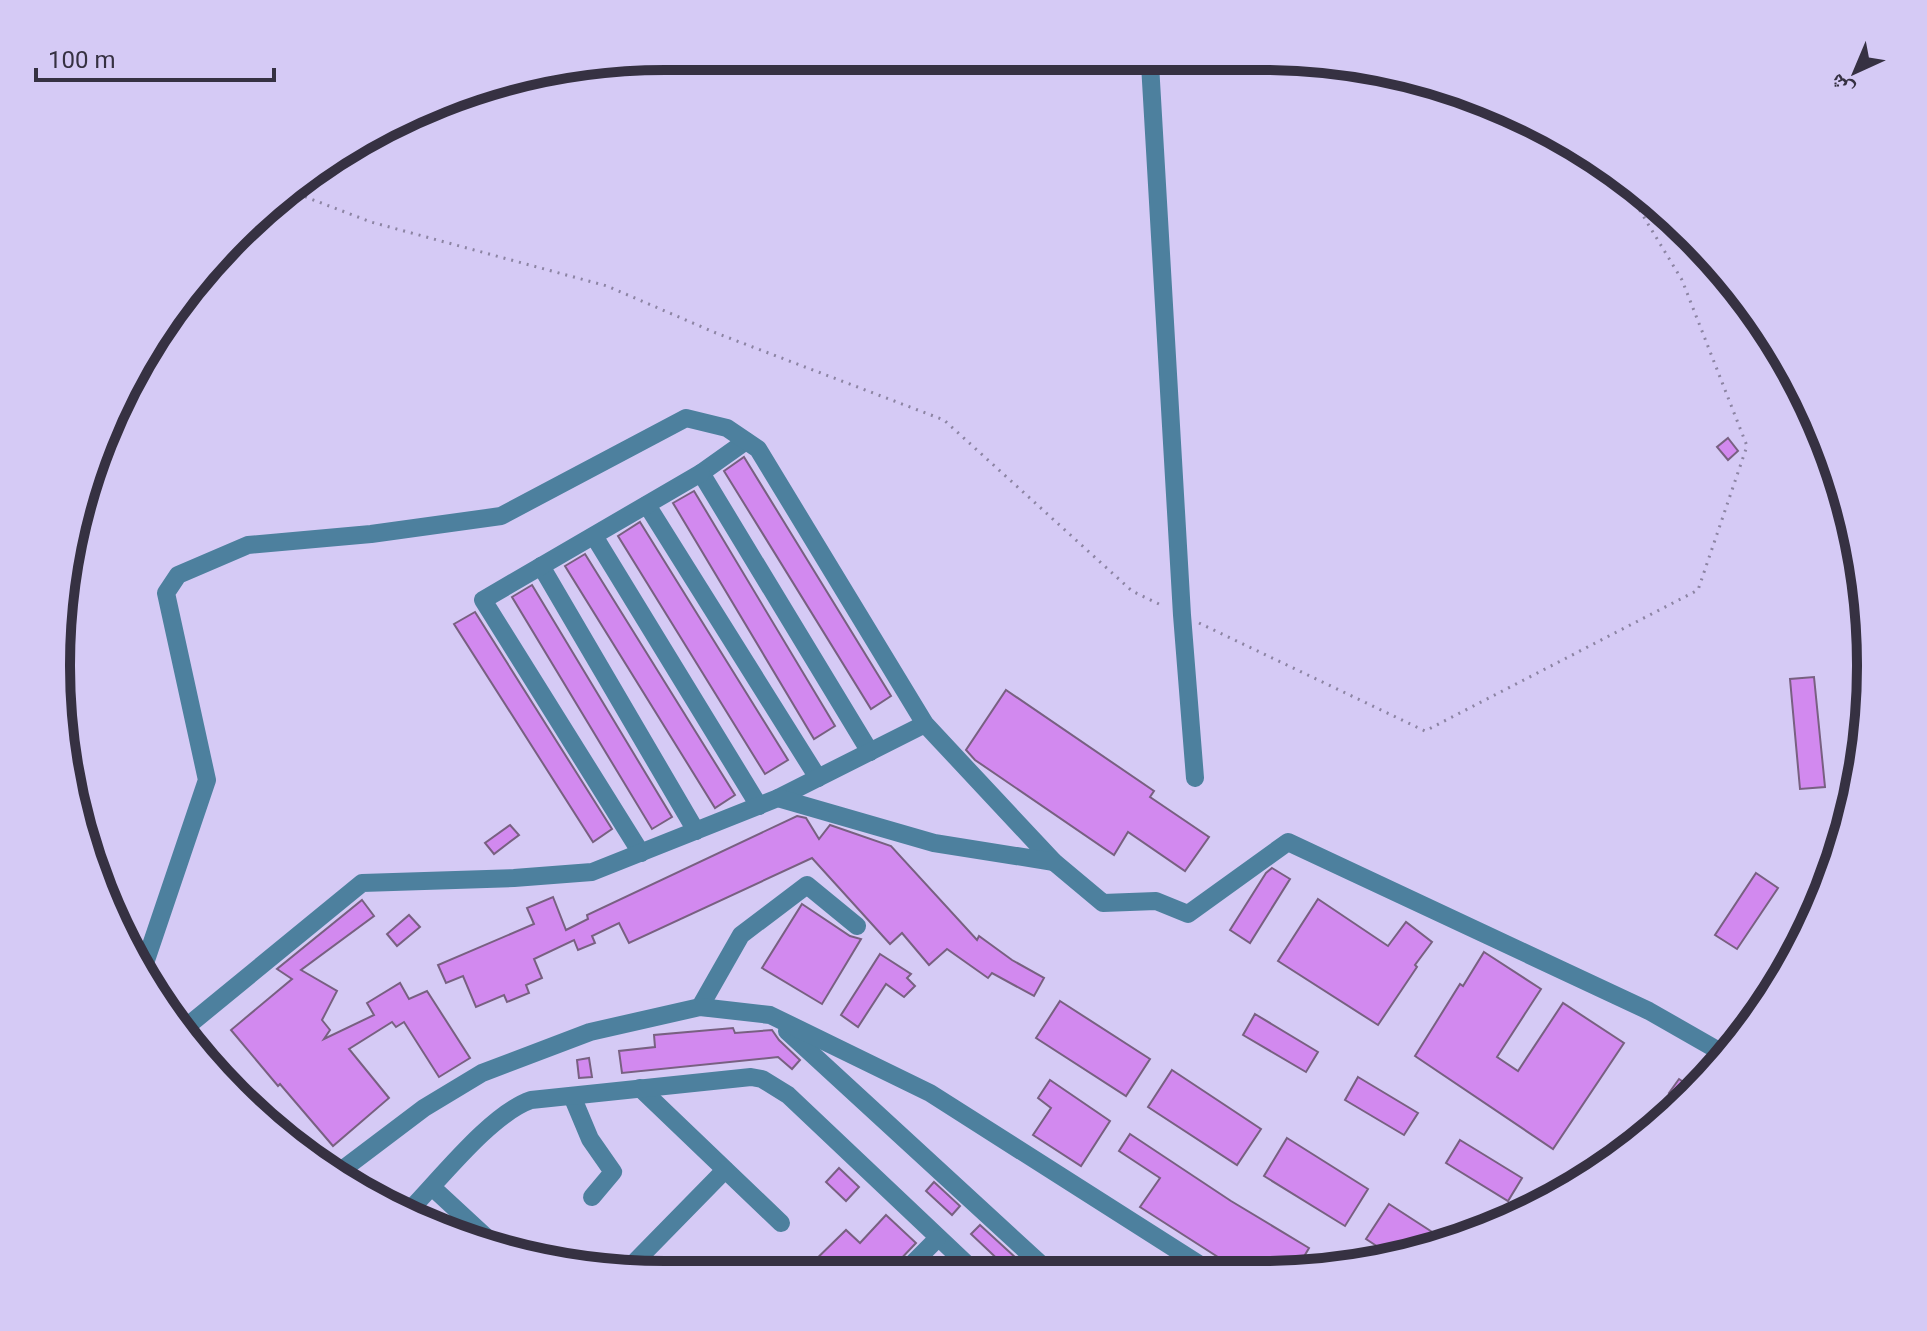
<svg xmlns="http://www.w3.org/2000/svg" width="1927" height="1331" font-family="Roboto,'Noto Naskh Arabic',sans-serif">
	<rect width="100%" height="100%" fill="#d5caf5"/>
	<g fill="#d289ef" stroke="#786081" stroke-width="2">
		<path d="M1728,438L1738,451L1728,460L1717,447Z"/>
		<path d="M744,457L891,696L871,709L724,471Z"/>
		<path d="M694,491L835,726L814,739L673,503Z"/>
		<path d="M640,522L788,760L765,774L618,536Z"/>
		<path d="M585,554L735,795L715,808L565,566Z"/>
		<path d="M532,585L672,817L652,829L512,597Z"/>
		<path d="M475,612L612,829L593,842L454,624Z"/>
		<path d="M1814,677L1825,787L1800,789L1790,679Z"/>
		<path d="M1006,690L1154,791L1150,797L1209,837L1185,871L1128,832L1114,855L975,760L966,750Z"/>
		<path d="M797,816L806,818L819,839L830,825L891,846L977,940L979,936L1012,960L1044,978L1034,996L992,973L988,978L947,949L929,965L902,933L890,944L812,858L629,943L619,923L592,936L595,943L578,950L574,940L534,959L542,978L526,985L529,993L507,1002L504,995L476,1007L463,976L446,983L438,965L534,924L527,908L553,897L566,930L588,919L587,915Z"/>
		<path d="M510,825L519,835L494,854L485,843Z"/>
		<path d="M1272,868L1290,879L1250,943L1230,930L1266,873Z"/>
		<path d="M1756,873L1778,888L1737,949L1715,935Z"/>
		<path d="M1318,899L1388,946L1406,922L1432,942L1415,965L1417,967L1378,1025L1278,961Z"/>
		<path d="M362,900L374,916L301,970L337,991L322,1020L330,1030L324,1039L374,1015L367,1003L400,983L409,999L427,991L470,1058L439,1077L404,1022L396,1027L392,1022L349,1049L389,1098L333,1146L280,1084L278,1086L231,1030L292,979L277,969Z"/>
		<path d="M802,904L850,936L861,939L822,1004L762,968Z"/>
		<path d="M409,915L420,927L397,946L387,934Z"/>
		<path d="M1484,952L1541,989L1497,1057L1518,1071L1563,1003L1624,1043L1553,1149L1415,1056L1460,984L1463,986Z"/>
		<path d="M880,954L911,974L907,978L915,986L904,997L886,984L858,1027L841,1015Z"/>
		<path d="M1060,1001L1150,1059L1126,1096L1036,1038Z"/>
		<path d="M1255,1014L1318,1052L1306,1072L1243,1035Z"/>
		<path d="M733,1028L735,1033L772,1030L779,1040L800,1060L792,1069L778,1057L622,1073L619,1051L655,1047L654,1035Z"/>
		<path d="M589,1058L592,1077L579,1078L577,1060Z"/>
		<path d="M1172,1070L1261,1129L1237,1165L1148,1107Z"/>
		<path d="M1358,1077L1418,1113L1404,1135L1345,1100Z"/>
		<path d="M1679,1079L1697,1091L1683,1103L1669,1093Z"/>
		<path d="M1050,1080L1110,1121L1081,1166L1033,1135L1051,1108L1038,1098Z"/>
		<path d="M1130,1134L1231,1201L1309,1248L1299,1265L1232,1266L1140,1207L1160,1178L1119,1151Z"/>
		<path d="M1287,1138L1368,1189L1345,1226L1264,1176Z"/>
		<path d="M1460,1140L1522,1178L1508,1201L1446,1163Z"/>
		<path d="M839,1168L859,1187L846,1201L826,1182Z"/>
		<path d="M934,1182L960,1206L952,1215L926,1191Z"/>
		<path d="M1389,1204L1446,1241L1395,1258L1366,1239Z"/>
		<path d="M886,1215L916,1243L896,1264L891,1259L881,1272L802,1273L846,1230L860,1243Z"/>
		<path d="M980,1225L1028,1269H1008L971,1234Z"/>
	</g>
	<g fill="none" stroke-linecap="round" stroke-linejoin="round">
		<g stroke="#8c84a3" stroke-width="3" stroke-dasharray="2 6" stroke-linecap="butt">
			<path d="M290,191L371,222L607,286L716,333L944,420L1132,591L1163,606"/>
			<path d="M1199,623L1425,731L1698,590L1747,446L1682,280L1622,181"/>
		</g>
		<g stroke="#4d809e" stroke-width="18">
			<path d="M1150,64L1182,615L1195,778"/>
			<path d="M746,441L701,473L870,752"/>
			<path d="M647,505L818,778"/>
			<path d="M594,536L759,806"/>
			<path d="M541,566L696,831"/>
			<path d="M778,798L925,724"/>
			<path d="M641,853L483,600L701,473"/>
			<path d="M143,969L207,780L166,593L178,575L248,545L371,534L501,516L686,418L727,428L758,449L925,724L1054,862L1103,903L1156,901L1188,914L1288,842L1649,1011L1726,1055"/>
			<path d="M700,1007L741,935L807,885L857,926"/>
			<path d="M185,1028L362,883L514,878L592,872L778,798L934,843L1054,862"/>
			<path d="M787,1031L1046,1269"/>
			<path d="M640,1088L781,1223"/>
			<path d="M572,1096L590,1139L613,1172L592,1197"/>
			<path d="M334,1176L424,1108L482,1073L590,1032L700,1007L770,1015L930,1093L1202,1266"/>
			<path d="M433,1188L499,1249"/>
			<path d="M406,1214C438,1182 490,1114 531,1100L751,1077L762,1079L788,1095L973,1270"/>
			<path d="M626,1271L725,1170"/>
			<path d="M905,1271L937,1239"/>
		</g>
	</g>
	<path d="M0 0H1927V1331H0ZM665 70H1262A595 595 0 0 1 1857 665V666A595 595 0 0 1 1262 1261H665A595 595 0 0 1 70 666V665A595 595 0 0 1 665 70Z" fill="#d5caf5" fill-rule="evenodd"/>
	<path fill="none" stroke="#363142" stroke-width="10" d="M665 70H1262A595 595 0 0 1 1857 665V666A595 595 0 0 1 1262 1261H665A595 595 0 0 1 70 666V665A595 595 0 0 1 665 70Z"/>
	<g transform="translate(1855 72) rotate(224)" stroke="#d5caf5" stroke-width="6" paint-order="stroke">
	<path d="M0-6L14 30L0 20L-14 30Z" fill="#363142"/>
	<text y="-12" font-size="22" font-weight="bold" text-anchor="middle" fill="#363142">ش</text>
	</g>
	<path d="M36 68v12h238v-12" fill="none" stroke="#363142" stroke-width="4"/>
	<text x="48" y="68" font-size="24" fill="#363142" stroke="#d5caf5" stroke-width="6" paint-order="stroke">100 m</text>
</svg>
